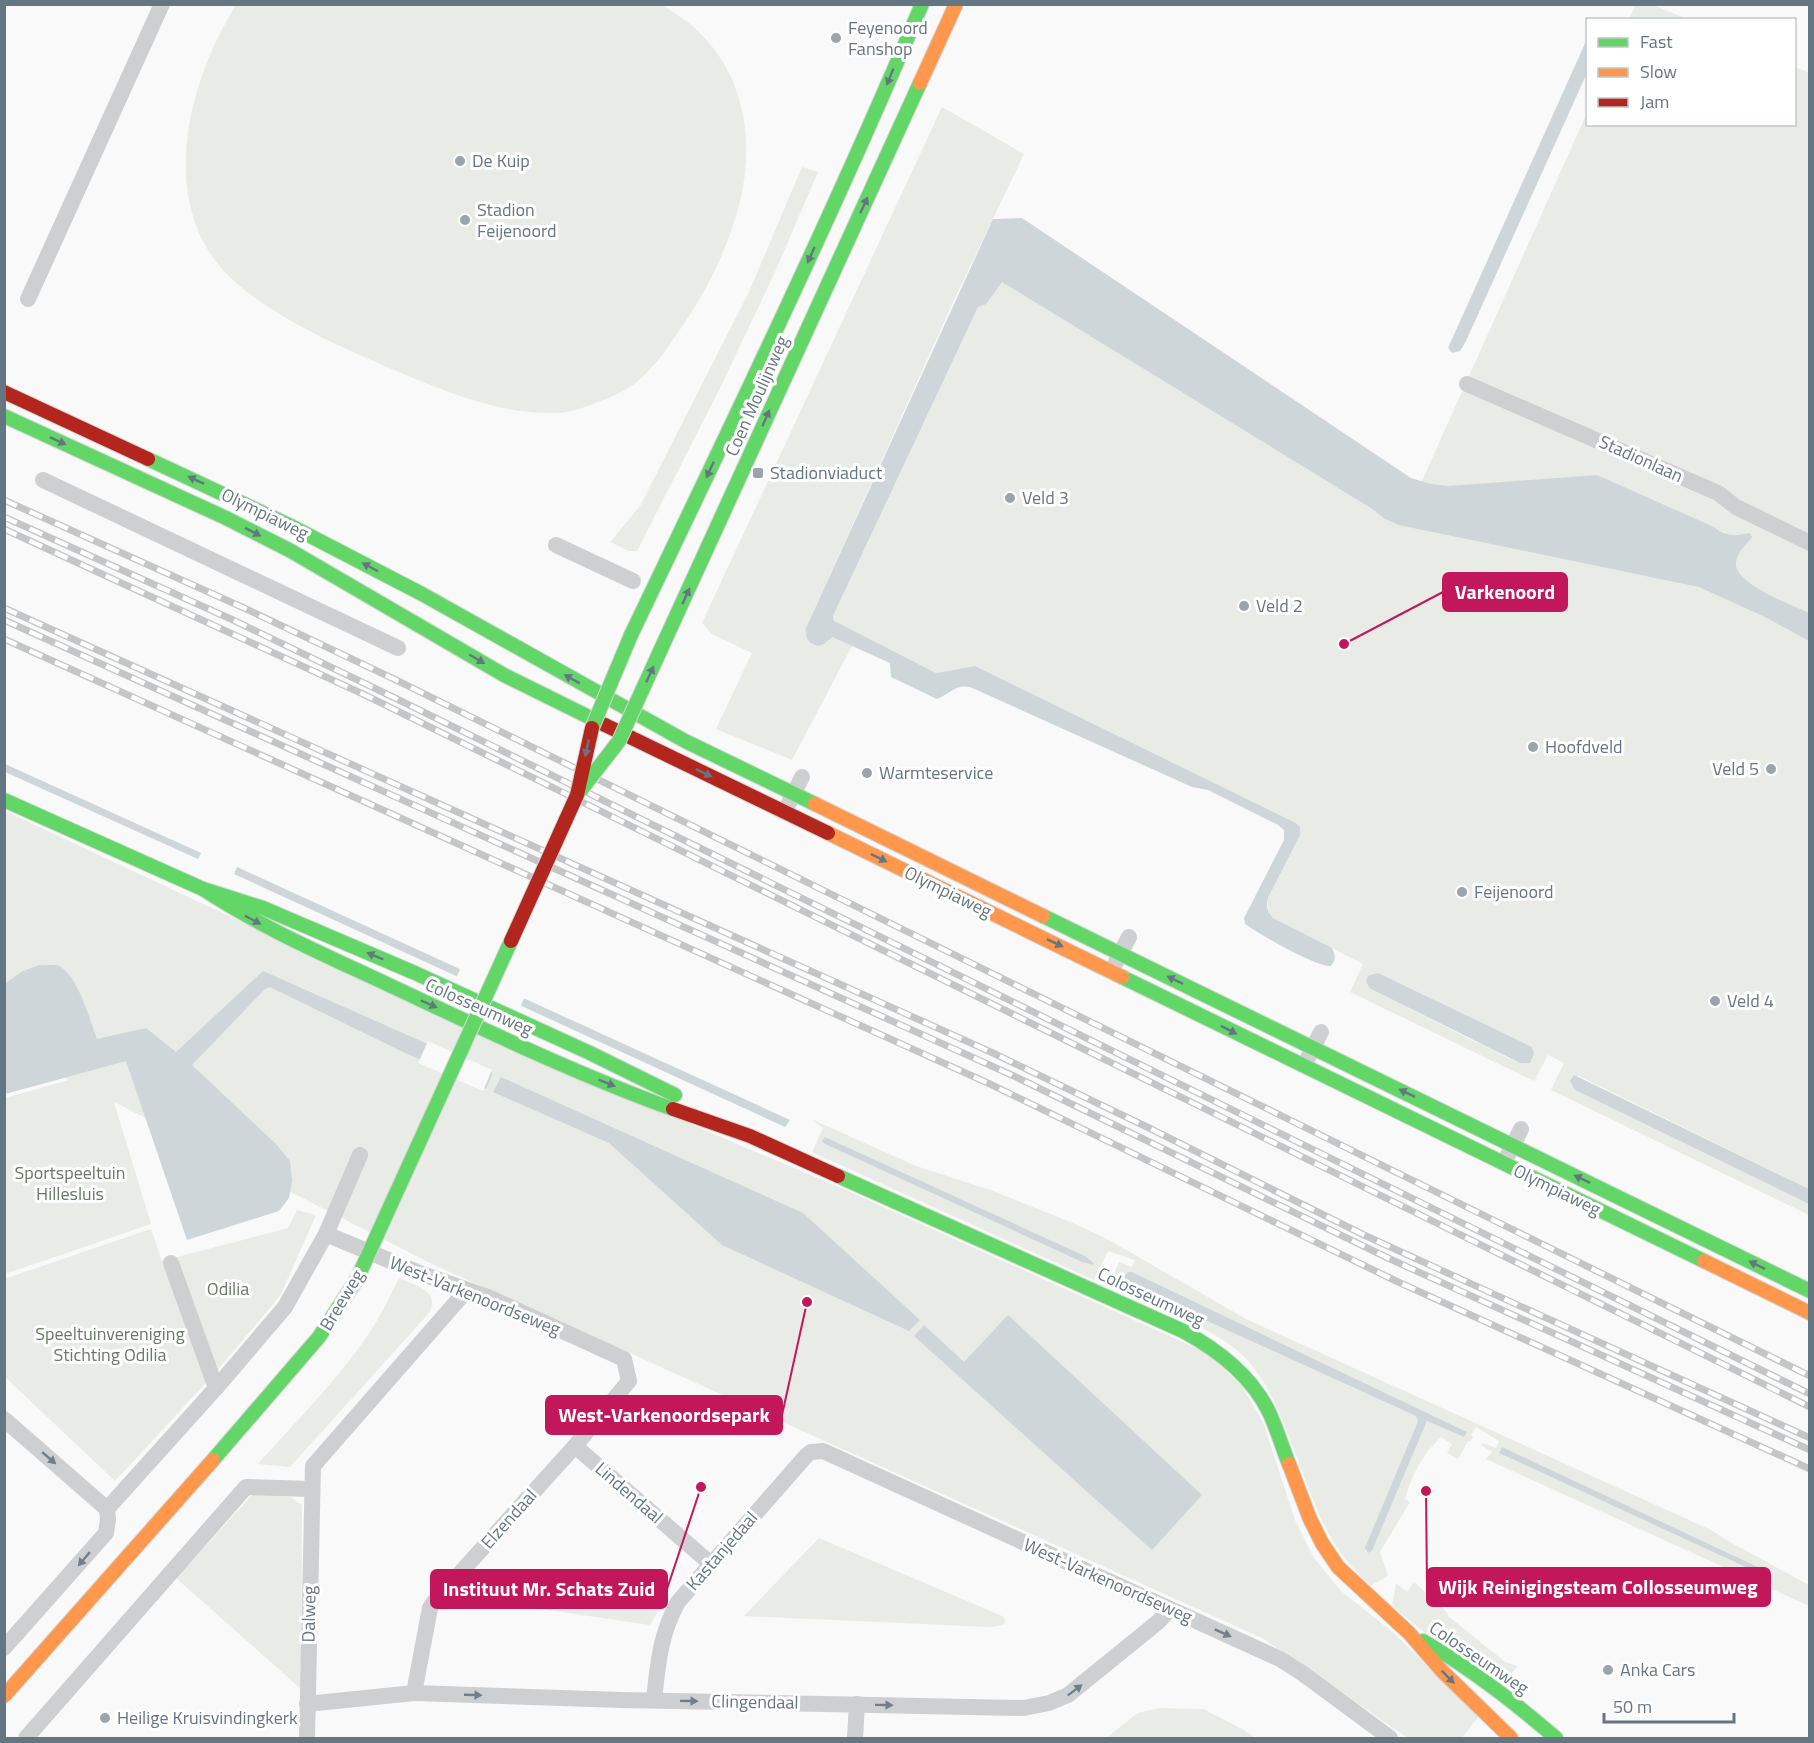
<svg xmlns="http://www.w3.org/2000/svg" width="1814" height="1743" font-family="'Titillium Web',sans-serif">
	<rect width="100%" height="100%" fill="#f9f9f9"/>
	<g fill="#e8ebe6" fill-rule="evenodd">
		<path d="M236,5H662C675,13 689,22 700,33C744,77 754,138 741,197C730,245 707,291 679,331C667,349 654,367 638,381C627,390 614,396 601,401C587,406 571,413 556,413C495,415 435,387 380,364C332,343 276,318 236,283C154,211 186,85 236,5Z"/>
		<path d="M1636,5H1653L1687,19H1629Z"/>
		<path d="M1795,67L1809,73V1189L1577,1075L1575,1090L1809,1204V1215L1551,1090L1564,1063L1548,1055L1534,1081L1350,992L1363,964L1273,918L1268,913V898L1300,835L1296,823L975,666L936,673L836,623L833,616L978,307L997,246L1413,501L1587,113L1588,124H1794ZM1367,981L1534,1054L1530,1063C1511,1065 1494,1047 1475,1042L1369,988Z"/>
		<path d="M942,107L1024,154L954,300L806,628L828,641L831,636L852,646L792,760L716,729L752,653L712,634L702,623Z"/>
		<path d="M802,167L818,172L775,272L721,386L637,551H629L610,542L640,506L668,451L749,292Z"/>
		<path d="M5,811L282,941L711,1133L839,1187L1207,1353L1241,1385L1263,1422L1295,1520L1314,1558L1341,1591L1396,1635L1478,1717L1462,1738H1408L1262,1638L430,1263L114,1102L151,1224L5,1274V1098L69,1080L5,1047Z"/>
		<path d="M811,1119L916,1166L993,1191L1073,1223L1109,1240L1246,1319L1711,1530L1728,1541L1809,1585V1606L1486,1459L1492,1452L1481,1445L1483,1443L1496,1448L1499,1441L1476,1427L1471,1435L1473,1437L1470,1441H1468L1458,1459L1447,1453L1452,1444L1441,1437C1423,1454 1412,1474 1405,1499L1410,1502L1380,1552L1388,1576L1370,1586C1353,1568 1337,1551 1326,1528C1300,1479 1281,1387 1239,1352C1207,1324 1148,1304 1109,1286L1119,1262L1132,1267L1135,1260L1108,1251L1094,1280L812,1152L823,1128ZM825,1137L1085,1256L1094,1263L1092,1265L1082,1262L825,1144ZM1128,1272H1132L1467,1432L1464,1437L1427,1421L1372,1551L1368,1553L1365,1551L1418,1420L1416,1416L1127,1284L1124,1281ZM1502,1447L1756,1566L1754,1571L1499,1453Z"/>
		<path d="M297,1210L316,1215L280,1296L215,1373L115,1481L5,1377L4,1279L151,1229L162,1261L288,1228Z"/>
		<path d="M399,1278C415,1286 441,1290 429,1313L290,1467L258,1464C298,1419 343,1375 375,1324C384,1309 391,1294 399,1278Z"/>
		<path d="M254,1493L290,1497L302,1505L301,1689L176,1578Z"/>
		<path d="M819,1538L1002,1616L1006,1620L1003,1625L990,1627L744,1616Z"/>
		<path d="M571,1569L661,1606L650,1625L534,1608Z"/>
		<path d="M1414,1582L1447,1612L1448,1616L1505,1662L1517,1666L1503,1685L1434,1640L1392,1606L1396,1583L1407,1592Z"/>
		<path d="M1159,1708L1203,1709L1244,1730L1255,1738H1106L1138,1713Z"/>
	</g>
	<g fill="#ced6d9">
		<path d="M1587,39V73L1466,341L1460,351L1452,353L1448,348Z"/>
		<path d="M1022,218L1411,478L1431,484L1449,486L1597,475L1714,527C1725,537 1736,536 1749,533L1752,537C1746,546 1735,553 1736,565C1736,584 1794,606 1809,613V641L1765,617L1699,587L1399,525L1385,519L1371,508L1002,282L986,304L978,307L833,616L834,621L936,673L975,666L1296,823L1300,827V835L1268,898C1266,907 1267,911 1273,918L1332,948C1336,955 1336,960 1331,966C1314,966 1261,935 1245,924L1244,918L1284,840V830L1278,825L1208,790L1192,787L970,687C956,684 949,694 937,699L891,677L890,663L832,637L824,644L818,646C808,643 805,638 806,628L993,219Z"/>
		<path d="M5,764L201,853L198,859L5,772Z"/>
		<path d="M237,867L790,1120L785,1127L234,874Z"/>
		<path d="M40,965C45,966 54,964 59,966C78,975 90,1021 97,1039L146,1028L176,1052L263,971L493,1073L486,1089L403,1052L270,987L265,989L192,1065L277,1145L290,1161L292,1181L289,1198L279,1211L187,1240L126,1061L5,1094L4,984L23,971Z"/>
		<path d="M1378,973L1532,1047L1534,1054L1530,1063H1520L1369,988L1366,980L1368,976Z"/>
		<path d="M1574,1075L1809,1189V1204L1575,1090L1570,1081Z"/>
		<path d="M501,1077L803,1213L920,1320L909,1331L722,1245L609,1143L493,1092Z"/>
		<path d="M825,1137L1085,1256L1094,1263L1093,1265L1082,1262L825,1144L822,1141Z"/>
		<path d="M1128,1272H1132L1467,1432L1464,1437L1427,1421L1372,1551L1368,1553L1365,1548L1418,1421L1416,1416L1126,1284L1124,1277Z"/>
		<path d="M1008,1315L1202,1495L1152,1550L914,1336L924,1325L964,1362Z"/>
		<path d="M1502,1447L1756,1566L1762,1570L1760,1573L1754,1571L1499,1453Z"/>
	</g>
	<g fill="#f9f9f9">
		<path d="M461,967L525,996L520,1008L456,978Z"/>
		<path d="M428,1041L492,1070L483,1091L418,1063Z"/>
	</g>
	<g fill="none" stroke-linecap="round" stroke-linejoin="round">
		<defs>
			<g id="fast">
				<path d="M4,416L226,518L291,551L504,675L605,725"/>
				<path d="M148,459L291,526L422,594L685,741L815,804"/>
				<path d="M631,635C731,426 832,217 922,4"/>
				<path d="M661,649L920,83"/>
				<path d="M4,800L203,889L263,908L415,973L590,1053L675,1095"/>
				<path d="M203,889C262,928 325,955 389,985C483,1029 576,1074 673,1109"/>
				<path d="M1043,916L1810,1291"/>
				<path d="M1122,977L1704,1261"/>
				<path d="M838,1176L1183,1331C1218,1350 1251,1375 1269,1412C1277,1429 1282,1447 1289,1464"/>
				<path d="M1423,1641C1471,1668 1514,1702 1556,1738"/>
			</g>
			<g id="slow">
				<path d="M920,83L956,4"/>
				<path d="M815,804L1043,916"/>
				<path d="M828,833L1122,977"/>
				<path d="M1704,1261L1810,1313"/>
				<path d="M1289,1464L1310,1519L1322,1543L1338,1567L1409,1633L1442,1671L1511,1738"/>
			</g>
			<g id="jam">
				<path d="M4,392L148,459"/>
				<path d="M605,725L828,833"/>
				<path d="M673,1109L750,1136L838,1176"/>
			</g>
		</defs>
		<use href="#fast" stroke="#d5d6d7" stroke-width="16"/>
		<use href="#slow" stroke="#d5d6d7" stroke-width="16"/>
		<use href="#jam" stroke="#d5d6d7" stroke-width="16"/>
		<g stroke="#cecfd0" stroke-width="16">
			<path d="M28,299L162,4"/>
			<path d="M1467,384L1718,493L1736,507L1810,543"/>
			<path d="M43,480L398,648"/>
			<path d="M556,545L633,581"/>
			<path d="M789,803L802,777"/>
			<path d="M1116,962L1129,937"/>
			<path d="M1308,1058L1321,1032"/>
			<path d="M1508,1155L1521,1129"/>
			<path d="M326,1234L417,1272L488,1297L624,1359L629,1381L575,1446L433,1603L430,1608L414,1693"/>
			<path d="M171,1263L216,1388"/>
			<path d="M4,1419L107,1509"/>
			<path d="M575,1446L711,1564"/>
			<path d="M4,1648L106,1533L108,1519L107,1509L216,1388L285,1307L326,1234L360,1155"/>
			<path d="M654,1700C658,1663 660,1635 678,1602L806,1456L811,1452L823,1451L1280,1659L1302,1673L1390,1738"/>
			<path d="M307,1704L414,1693L621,1700L1024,1708L1049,1703L1068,1695L1158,1622L1170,1609"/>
			<path d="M26,1738L246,1487L311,1489"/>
			<path d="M307,1738L313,1466L466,1291"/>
			<path d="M855,1738L857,1704"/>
		</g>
		<use href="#fast" stroke="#63d668" stroke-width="14"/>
		<use href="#slow" stroke="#ff974d" stroke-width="14"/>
		<use href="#jam" stroke="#b3261e" stroke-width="14"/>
		<defs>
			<g id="rail">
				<path d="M4,500L244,608L394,679L1810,1376"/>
				<path d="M4,517L233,620L397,699L1810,1394"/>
				<path d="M4,529L363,694L1810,1407"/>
				<path d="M4,608L993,1053L1147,1127L1364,1235L1810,1438"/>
				<path d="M4,620L1016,1077L1390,1259L1810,1450"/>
				<path d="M4,639L990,1084L1396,1281L1810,1469"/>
			</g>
		</defs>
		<use href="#rail" stroke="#c3c5c6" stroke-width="7"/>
		<use href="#rail" stroke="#fff" stroke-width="4.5" stroke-dasharray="14" stroke-linecap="butt"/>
		<defs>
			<g id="fast-bridge">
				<path d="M592,728L631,635"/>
				<path d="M581,790L619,741L661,649"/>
				<path d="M213,1460L319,1337L357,1279L511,941"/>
			</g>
			<path id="slow-bridge" d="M4,1696L213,1460"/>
			<path id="jam-bridge" d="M511,941L577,795L592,728"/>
		</defs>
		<use href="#fast-bridge" stroke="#d5d6d7" stroke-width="16" stroke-linecap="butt"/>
		<use href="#slow-bridge" stroke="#d5d6d7" stroke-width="16" stroke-linecap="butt"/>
		<use href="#jam-bridge" stroke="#d5d6d7" stroke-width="16" stroke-linecap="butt"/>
		<use href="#fast-bridge" stroke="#63d668" stroke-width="14"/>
		<use href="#slow-bridge" stroke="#ff974d" stroke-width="14"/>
		<use href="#jam-bridge" stroke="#b3261e" stroke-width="14"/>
	</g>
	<defs><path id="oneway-solid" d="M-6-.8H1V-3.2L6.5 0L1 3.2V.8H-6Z" transform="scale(1.5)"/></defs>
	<g fill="#657683">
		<use href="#oneway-solid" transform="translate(890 77) rotate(112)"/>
		<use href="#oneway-solid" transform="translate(864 205) rotate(-65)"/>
		<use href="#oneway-solid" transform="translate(811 255) rotate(114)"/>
		<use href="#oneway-solid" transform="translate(766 418) rotate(-66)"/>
		<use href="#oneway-solid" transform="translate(58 441) rotate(25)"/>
		<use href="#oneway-solid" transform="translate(710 470) rotate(115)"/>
		<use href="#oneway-solid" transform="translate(196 480) rotate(-155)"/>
		<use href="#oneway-solid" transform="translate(253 532) rotate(27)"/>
		<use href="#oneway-solid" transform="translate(370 567) rotate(-152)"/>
		<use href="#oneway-solid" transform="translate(686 596) rotate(-65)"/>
		<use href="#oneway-solid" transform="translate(477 659) rotate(30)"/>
		<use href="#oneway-solid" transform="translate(650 674) rotate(-65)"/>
		<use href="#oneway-solid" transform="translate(572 679) rotate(-151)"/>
		<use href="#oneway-solid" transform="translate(587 748) rotate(102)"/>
		<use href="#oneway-solid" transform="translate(704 773) rotate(26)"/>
		<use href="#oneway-solid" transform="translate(879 858) rotate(26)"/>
		<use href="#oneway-solid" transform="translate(253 920) rotate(28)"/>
		<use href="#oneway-solid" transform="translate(1055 943) rotate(26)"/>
		<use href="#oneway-solid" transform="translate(375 956) rotate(-157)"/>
		<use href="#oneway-solid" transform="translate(1175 980) rotate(-154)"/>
		<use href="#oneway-solid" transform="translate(429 1004) rotate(24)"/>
		<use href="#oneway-solid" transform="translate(1229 1030) rotate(27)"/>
		<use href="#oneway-solid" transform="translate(607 1083) rotate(22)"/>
		<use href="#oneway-solid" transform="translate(1407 1093) rotate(-154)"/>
		<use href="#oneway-solid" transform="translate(1582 1179) rotate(-154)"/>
		<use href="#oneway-solid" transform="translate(1757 1265) rotate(-154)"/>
		<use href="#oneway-solid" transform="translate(1448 1677) rotate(45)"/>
	</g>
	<g fill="#707f8b">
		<use href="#oneway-solid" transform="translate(49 1458) rotate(41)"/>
		<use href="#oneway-solid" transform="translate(84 1559) rotate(130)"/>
		<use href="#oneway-solid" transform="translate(1223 1633) rotate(24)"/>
		<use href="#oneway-solid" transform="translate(1075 1690) rotate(-37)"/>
		<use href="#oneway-solid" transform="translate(473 1695) rotate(2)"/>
		<use href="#oneway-solid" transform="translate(689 1701) rotate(1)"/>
		<use href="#oneway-solid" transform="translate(884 1705) rotate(1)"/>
	</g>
	<g fill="#99a4ac" stroke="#fff" stroke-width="2">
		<circle cx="836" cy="38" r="6"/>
		<circle cx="460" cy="161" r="6"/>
		<circle cx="465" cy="220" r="6"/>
		<rect x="752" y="467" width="12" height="12" rx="3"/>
		<circle cx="1010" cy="498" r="6"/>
		<circle cx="1244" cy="606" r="6"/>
		<circle cx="1533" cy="747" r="6"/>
		<circle cx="1771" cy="769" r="6"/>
		<circle cx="867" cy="773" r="6"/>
		<circle cx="1462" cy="892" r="6"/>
		<circle cx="1715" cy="1001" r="6"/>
		<circle cx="1608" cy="1670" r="6"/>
		<circle cx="105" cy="1718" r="6"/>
	</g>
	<g text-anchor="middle" stroke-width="6" stroke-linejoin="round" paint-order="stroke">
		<g font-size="18" fill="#657683" stroke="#fff" text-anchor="start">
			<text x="848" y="34">Feyenoord<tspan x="848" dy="21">Fanshop</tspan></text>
			<text x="472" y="167">De Kuip</text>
			<text x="477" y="216">Stadion<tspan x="477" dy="21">Feijenoord</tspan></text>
			<text x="770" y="479">Stadionviaduct</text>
			<text x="1022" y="504">Veld 3</text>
			<text x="1256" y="612">Veld 2</text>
			<text x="1545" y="753">Hoofdveld</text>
			<text x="1759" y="775" text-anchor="end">Veld 5</text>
			<text x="879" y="779">Warmteservice</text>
			<text x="1474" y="898">Feijenoord</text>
			<text x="1727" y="1007">Veld 4</text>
			<text x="1620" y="1676">Anka Cars</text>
			<text x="117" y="1724">Heilige Kruisvindingkerk</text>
		</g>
		<g font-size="18" fill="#657683" stroke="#fff">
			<text transform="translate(757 396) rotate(-66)" y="6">Coen Moulijnweg</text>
			<text transform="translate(1641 459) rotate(24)" y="6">Stadionlaan</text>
			<text transform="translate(265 514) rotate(26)" y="6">Olympiaweg</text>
			<text transform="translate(948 892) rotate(26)" y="6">Olympiaweg</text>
			<text transform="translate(479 1007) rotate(24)" y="6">Colosseumweg</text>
			<text transform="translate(1557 1190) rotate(26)" y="6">Olympiaweg</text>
			<text transform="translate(475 1296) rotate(22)" y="6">West-Varkenoordseweg</text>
			<text transform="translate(1151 1297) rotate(25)" y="6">Colosseumweg</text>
			<text transform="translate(342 1300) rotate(-59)" y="6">Breeweg</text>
			<text transform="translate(629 1493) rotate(41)" y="6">Lindendaal</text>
			<text transform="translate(509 1519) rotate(-48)" y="6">Elzendaal</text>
			<text transform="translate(722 1551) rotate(-49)" y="6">Kastanjedaal</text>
			<text transform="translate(1108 1581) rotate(24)" y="6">West-Varkenoordseweg</text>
			<text transform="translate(309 1614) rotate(-89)" y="6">Dalweg</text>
			<text transform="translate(1479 1658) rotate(34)" y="6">Colosseumweg</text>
			<text transform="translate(755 1702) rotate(1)" y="6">Clingendaal</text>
		</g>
		<g font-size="18" fill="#687a64" stroke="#fff">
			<text x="70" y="1179">Sportspeeltuin<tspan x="70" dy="21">Hillesluis</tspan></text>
			<text x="228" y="1295">Odilia</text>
			<text x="110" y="1340">Speeltuinvereniging<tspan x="110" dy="21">Stichting Odilia</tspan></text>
		</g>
	</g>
	<path fill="none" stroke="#c2185b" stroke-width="2" d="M1344 644L1443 592M807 1302L782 1415M1426 1491L1427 1587M701 1487L667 1589"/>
	<g fill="#c2185b" stroke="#fff" stroke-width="2">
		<circle cx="1344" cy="644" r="6"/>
		<circle cx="807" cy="1302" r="6"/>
		<circle cx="1426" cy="1491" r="6"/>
		<circle cx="701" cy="1487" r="6"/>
	</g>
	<g fill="#c2185b" stroke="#c2185b" stroke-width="2">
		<rect x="1443" y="573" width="124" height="38" rx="6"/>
		<rect x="546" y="1396" width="236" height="38" rx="6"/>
		<rect x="1427" y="1568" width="343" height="38" rx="6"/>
		<rect x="431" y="1570" width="236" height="38" rx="6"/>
	</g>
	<g font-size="20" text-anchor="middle" font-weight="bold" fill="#fff">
		<text x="1505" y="599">Varkenoord</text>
		<text x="664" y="1422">West-Varkenoordsepark</text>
		<text x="1598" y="1594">Wijk Reinigingsteam Collosseumweg</text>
		<text x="549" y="1596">Instituut Mr. Schats Zuid</text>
	</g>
	<rect width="1814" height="1743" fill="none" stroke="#657683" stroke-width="12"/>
	<rect x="1586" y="18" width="210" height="108" fill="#ffffff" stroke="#c1c8cd" stroke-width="1.5"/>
	<rect x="1598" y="38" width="30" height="9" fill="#63d668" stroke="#c1c8cd" stroke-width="1.5"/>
	<text x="1640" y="48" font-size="18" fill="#657683">Fast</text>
	<rect x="1598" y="68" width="30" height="9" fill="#ff974d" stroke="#c1c8cd" stroke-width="1.5"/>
	<text x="1640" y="78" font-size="18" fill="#657683">Slow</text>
	<rect x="1598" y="98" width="30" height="9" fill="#b3261e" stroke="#c1c8cd" stroke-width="1.5"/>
	<text x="1640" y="108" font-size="18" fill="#657683">Jam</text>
	<path d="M1604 1713v9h130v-9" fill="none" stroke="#657683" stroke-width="3"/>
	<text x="1613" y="1713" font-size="18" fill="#657683" stroke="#ffffff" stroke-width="4.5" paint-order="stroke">50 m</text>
</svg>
